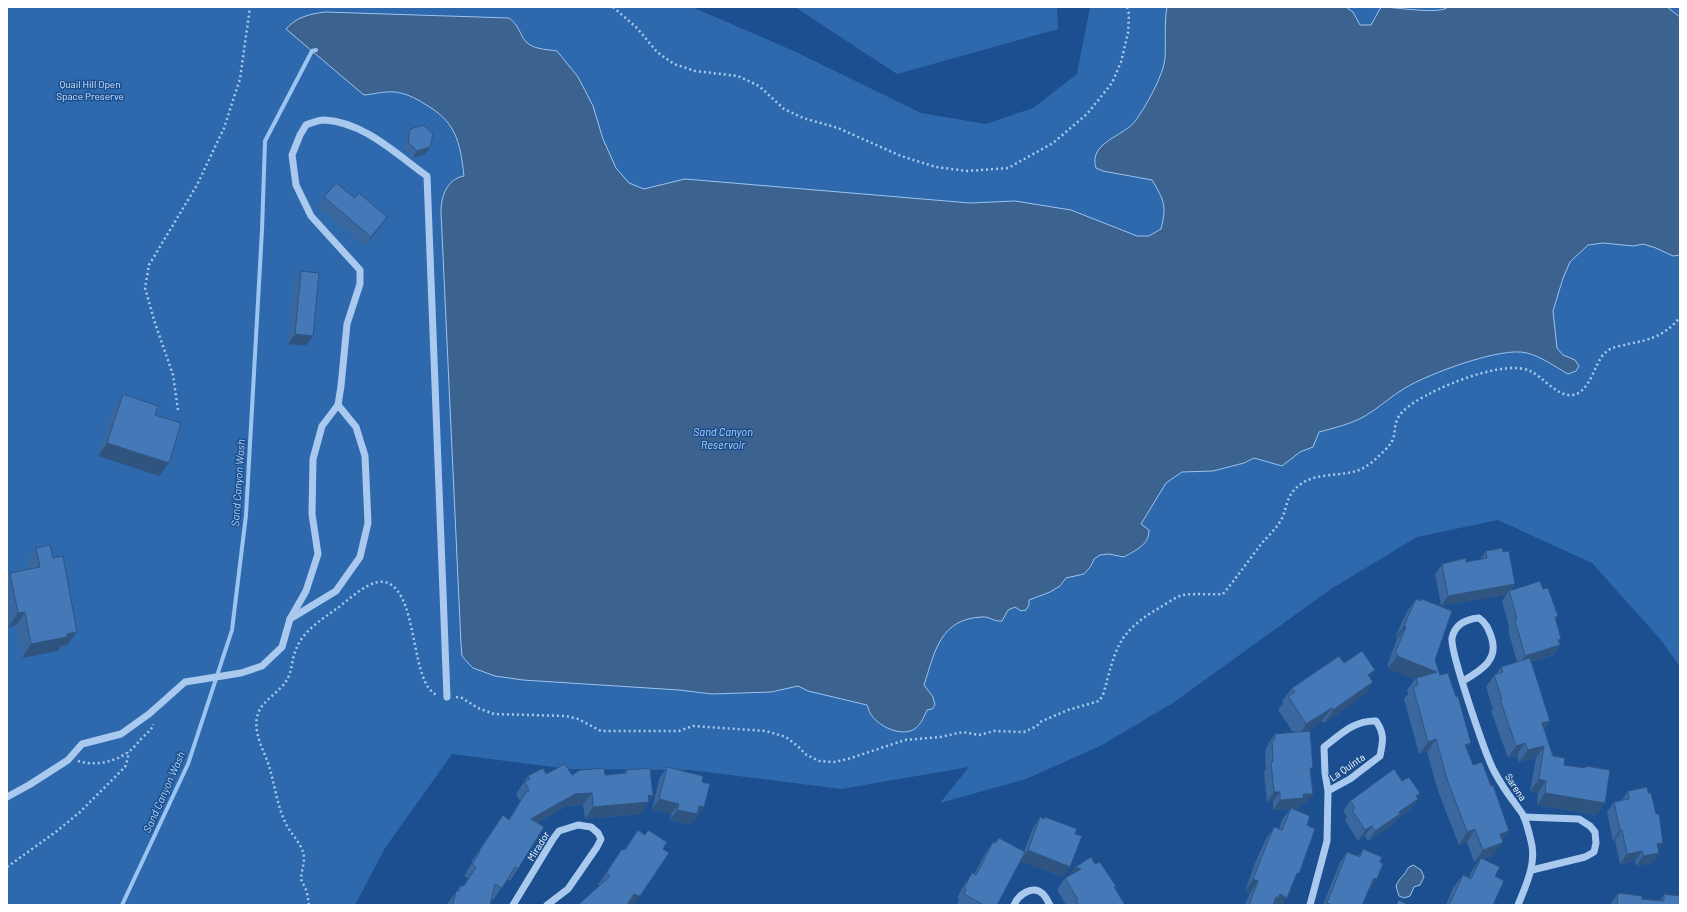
<svg xmlns="http://www.w3.org/2000/svg" width="1687" height="912" font-family="Barlow,sans-serif">
	<rect width="100%" height="100%" fill="#1b4f8f"/>
	<g fill="#2e69ad">
		<path d="M7,7H692L794,51L921,113L986,124L1033,108L1077,74L1090,7H1680V667L1661,640L1592,563L1498,520L1417,537L1331,589L1173,703L1100,746L1026,779L940,803L969,767L841,789L690,770L568,769L452,754L385,848L355,905H7Z"/>
		<path d="M795,7H1057L1058,29L897,74Z"/>
	</g>
	<g fill="#3c6290" stroke="#9cc4f0">
		<path d="M1167,7H1346L1353,12L1360,25H1371L1381,7C1395,7 1440,15 1448,7H1667L1680,17V255L1673,256L1656,248L1643,244L1633,246L1603,243L1588,245L1570,262L1563,278L1553,311L1557,348L1563,355L1575,360L1579,366L1576,371L1568,374C1554,366 1542,357 1527,353C1502,346 1428,374 1405,388C1391,396 1379,408 1365,416C1351,424 1334,428 1319,432L1313,447L1300,452L1282,466L1254,458L1244,463L1213,471L1182,472L1166,483L1141,524L1149,530C1149,545 1136,550 1124,557L1109,554L1100,555L1094,559L1091,566L1084,574L1066,578L1060,586L1050,592L1029,600V605L1026,610L1021,611L1015,607L1008,610L1002,621C994,622 989,616 982,617C940,619 935,651 924,685L933,697L935,705L932,709L927,710C924,717 919,729 910,731C896,735 877,725 870,713C869,711 868,707 867,705L808,691L798,686L771,692L712,694L679,690L523,680L495,676L473,668L468,663L462,656L461,644L441,212C441,196 447,179 464,176C460,141 456,121 423,103C416,98 404,93 395,92C385,91 374,94 364,95L286,29C296,17 310,14 325,12L509,18C517,24 519,30 523,38C530,50 546,49 557,51L578,77L593,106L603,139L616,168L629,183L644,189L685,179L970,203L1015,201L1071,210L1137,236H1149L1161,229C1167,206 1164,200 1152,180L1103,171L1096,168C1088,142 1124,137 1136,120C1146,106 1163,76 1165,59C1166,42 1164,24 1167,7Z"/>
		<path d="M1413,865L1421,870L1424,877L1420,885L1414,887L1410,896L1404,898L1399,896L1396,886C1399,878 1405,875 1408,868Z"/>
	</g>
	<g fill="none" stroke-linecap="round" stroke-linejoin="round">
		<path stroke="#9cc4f0" stroke-width="4" d="M122,905L188,764L232,630L246,515L262,230L265,141L312,51L316,50"/>
		<g stroke="#a9c9ee" stroke-width="2.5" stroke-dasharray="2 3" stroke-linecap="butt">
			<path d="M613,7L637,28L657,52L674,64L695,71L738,76L759,86L784,109L803,118L838,128L901,156L936,167L968,171L1008,168L1053,143L1087,114L1112,83L1121,62L1128,33L1129,14L1127,7"/>
			<path d="M178,410L173,375L154,320L145,288L149,265L197,185L224,128L240,79L250,7"/>
			<path d="M456,697L462,698L478,708L494,714L566,716L578,719L601,731H679L693,726L766,731L786,737L800,748L805,754L819,761L834,762L848,759L905,740L940,737L963,732L979,735L994,731L1024,732L1037,726L1040,722L1068,710L1099,701L1103,695C1116,650 1115,634 1159,608C1166,604 1175,597 1183,595C1196,593 1210,595 1223,594C1237,577 1249,560 1262,543C1268,536 1276,529 1281,520C1288,507 1285,495 1301,484C1318,472 1340,477 1359,470C1368,467 1378,457 1385,450C1398,437 1392,434 1397,420C1401,409 1419,399 1429,394C1451,382 1507,360 1530,371C1543,377 1554,393 1568,395C1590,398 1594,361 1606,352C1611,347 1621,346 1628,344C1650,340 1666,335 1680,317"/>
			<path d="M78,761C97,767 120,761 134,747C137,744 139,741 142,738C147,733 152,730 153,724"/>
			<path d="M7,867L57,831L80,812L125,767L128,758V752"/>
			<path d="M309,905C308,900 308,895 306,890C305,886 302,883 301,879C301,871 306,861 303,852C300,842 291,834 286,824C277,806 275,785 269,766C264,750 252,732 258,714C262,700 281,692 288,678C292,669 292,660 295,652C302,631 320,621 336,609C349,600 372,576 388,583C419,597 410,684 437,695"/>
		</g>
		<g stroke="#a9c9ee" stroke-width="7">
			<path d="M290,619L336,591L360,557L368,523L365,456L356,427L338,405"/>
			<path d="M1463,681C1480,671 1500,660 1491,636C1488,628 1486,623 1479,618C1466,619 1455,624 1452,638C1450,652 1486,756 1494,771C1500,782 1507,793 1514,802C1517,807 1522,812 1524,817C1527,824 1529,833 1531,841C1537,863 1526,885 1518,905"/>
			<path d="M7,797L29,785L68,760L82,744L121,734L149,714L185,682L241,673L262,666L282,647L290,619L306,591L318,554L312,514L313,459L322,426L338,405L341,386L347,324L360,284V270L311,216L296,185L292,155L300,135L306,125C311,123 318,120 324,120C364,122 396,154 427,176L447,697"/>
			<path d="M1524,817L1579,819L1590,826L1595,832L1596,843L1594,852L1585,857L1532,870"/>
			<path d="M513,905L553,839L559,831L578,825L591,827L598,833L601,839L597,847L568,889L547,905"/>
			<path d="M1014,905C1018,895 1033,884 1043,894C1046,897 1048,902 1050,905"/>
			<path d="M1310,905L1327,841L1328,791L1325,773L1324,747C1340,735 1354,720 1376,721C1385,734 1383,741 1380,756L1350,779L1328,791"/>
		</g>
	</g>
	<g fill="#3a679d">
		<path d="M410,129L430,147L425,154L413,158L403,149L406,135Z"/>
		<path d="M324,197L355,198L387,217L381,226L365,246L317,207Z"/>
		<path d="M301,271L313,336L306,346L288,344L294,282Z"/>
		<path d="M123,394L155,415L169,463L159,476L98,456L114,408Z"/>
		<path d="M36,548L67,645L61,646L58,651L22,658L16,625L8,627L7,619V577L10,573L28,569L27,561Z"/>
		<path d="M1486,551L1503,552L1515,584L1511,590L1543,589L1558,616L1556,619L1560,645L1553,655L1531,662L1544,729L1553,756L1564,765L1584,768L1586,766L1605,803L1596,815L1537,805L1538,793L1530,791L1536,758L1519,762L1517,755L1508,758L1491,711L1493,709L1486,687L1494,675L1496,674L1501,667L1517,662L1508,630L1509,627L1502,601L1506,595L1441,606L1435,574L1442,564L1466,562L1480,559Z"/>
		<path d="M1416,599L1420,601L1422,599L1435,660L1473,765L1491,786L1509,831L1502,840L1493,856L1483,859L1495,876L1493,905H1446L1453,888L1463,875L1469,878L1471,872L1479,861L1474,862L1467,842L1459,845L1438,791L1427,752L1419,754L1404,699L1408,694L1407,690L1415,679L1388,668L1389,667L1387,666L1397,639L1395,638L1400,626L1407,612Z"/>
		<path d="M1344,663L1370,677L1373,682L1364,695L1324,723L1322,721L1307,731L1311,771L1306,804H1300L1297,809H1293L1307,825L1294,880L1282,905H1245L1250,893L1245,891L1255,863L1266,839L1274,827L1279,829L1282,820L1290,809L1273,810V802H1267L1264,772L1266,769L1265,750L1268,745V744L1275,734L1293,732L1278,710L1283,703L1282,701L1292,688Z"/>
		<path d="M667,767L702,782L697,817H696L690,825L670,820L671,814L652,809L660,777Z"/>
		<path d="M626,770L649,801V802L641,814L585,819L583,805L567,806L537,823L518,869L510,881L507,879L493,900L492,899L490,905H447L448,903L460,886H463L468,878L464,876L472,863L471,862L495,827L509,819L520,801L516,794L528,776L546,774L572,775H605L624,773Z"/>
		<path d="M1402,781L1420,793L1417,797L1418,799L1411,809L1396,820L1393,824L1368,841L1365,836L1358,841L1345,820L1347,817L1343,811L1350,801Z"/>
		<path d="M1628,791L1658,850L1659,853L1652,863L1636,866L1635,861L1620,864L1615,840L1613,841L1607,812L1614,802L1621,801Z"/>
		<path d="M1040,817L1044,819L1045,817L1075,834L1063,877L1021,861L997,905H959L957,904L959,899L957,898L965,883L972,873L974,874L986,852L993,842L1024,851L1033,828Z"/>
		<path d="M638,830L663,849L599,886L598,885L622,849L624,850Z"/>
		<path d="M1363,849L1380,862L1377,879L1370,889H1369L1362,905H1323L1340,862L1347,852L1358,856Z"/>
		<path d="M1095,864L1115,888L1125,905H1066L1057,890L1065,878L1068,877L1075,867Z"/>
		<path d="M1618,893L1642,899L1660,901L1664,894L1680,905H1611V903Z"/>
	</g>
	<g fill="#305480">
		<path d="M430,147L425,154L413,158L417,151Z"/>
		<path d="M387,217L381,226L365,246L371,237Z"/>
		<path d="M295,334L313,336L306,346L288,344Z"/>
		<path d="M107,443L169,463L159,476L98,456Z"/>
		<path d="M1515,584L1510,592L1509,591L1506,595L1441,606L1448,596Z"/>
		<path d="M25,612L16,625L8,627L18,613Z"/>
		<path d="M1404,626L1406,627L1397,639L1395,638Z"/>
		<path d="M77,632L67,645L61,646L58,651L22,658L31,644L67,634Z"/>
		<path d="M1561,639L1556,646L1560,645L1553,655L1518,666L1525,656Z"/>
		<path d="M1397,656L1437,672L1416,678L1415,679L1388,668Z"/>
		<path d="M1375,670L1366,684L1368,675Z"/>
		<path d="M1373,682L1364,695L1324,723L1333,710Z"/>
		<path d="M1332,708L1322,721L1297,738L1306,724Z"/>
		<path d="M1550,721L1542,733V723Z"/>
		<path d="M1436,739L1427,752L1419,754L1428,742Z"/>
		<path d="M1471,743L1462,755L1465,745Z"/>
		<path d="M1525,743L1517,755L1508,758L1516,746Z"/>
		<path d="M1544,746L1536,758L1519,762L1528,750Z"/>
		<path d="M1539,779L1546,781L1538,793L1530,791Z"/>
		<path d="M1274,792H1280L1273,802H1267Z"/>
		<path d="M592,793L583,805L567,806L523,831L531,819L575,794Z"/>
		<path d="M1420,793L1414,802L1418,799L1411,809L1396,820L1393,824L1368,841L1375,831L1399,812L1416,796Z"/>
		<path d="M1545,793L1605,803L1596,815L1537,805Z"/>
		<path d="M1303,794H1313L1306,804H1300L1297,809L1273,810L1280,800Z"/>
		<path d="M648,795L653,796L648,802H649L641,814L585,819L593,807Z"/>
		<path d="M659,799L679,804L671,814L652,809Z"/>
		<path d="M699,806L704,807L697,817H696L690,825L670,820L677,810Z"/>
		<path d="M1372,826L1365,836L1358,841L1365,830Z"/>
		<path d="M1475,829L1467,842L1459,845L1467,832Z"/>
		<path d="M1620,830H1622L1615,840L1613,841Z"/>
		<path d="M1509,831L1500,843V834Z"/>
		<path d="M1502,843L1493,856L1480,860L1481,858L1479,861L1474,862L1483,850Z"/>
		<path d="M1663,843L1656,853H1659L1652,863L1636,866L1643,856L1657,844Z"/>
		<path d="M1028,850L1070,867L1063,877L1020,861Z"/>
		<path d="M1642,851L1635,861L1620,864L1627,854Z"/>
		<path d="M1075,867L1081,869L1067,879Z"/>
		<path d="M1374,878L1377,879L1370,889L1367,888Z"/>
		<path d="M1253,879L1258,881L1250,893L1245,891Z"/>
		<path d="M634,894L640,896L634,905H627Z"/>
		<path d="M1280,894L1287,898L1282,905H1270L1276,897Z"/>
		<path d="M1327,903L1333,905H1326Z"/>
	</g>
	<g fill="#4478b7" stroke="#305480">
		<path d="M424,125L433,134L430,147L417,151L408,142L410,129Z"/>
		<path d="M336,183L355,198L359,193L387,217L371,237L324,197Z"/>
		<path d="M301,271L319,273L313,336L295,334Z"/>
		<path d="M123,394L158,406L155,415L181,423L169,463L107,443Z"/>
		<path d="M50,545L53,558L63,556L77,632L67,634V637L31,644L25,612L18,613L10,573L40,567L36,548Z"/>
		<path d="M1502,548L1503,552L1509,551L1515,584L1448,596L1442,564L1466,558V562L1487,558L1486,551Z"/>
		<path d="M1540,581L1543,589L1548,588L1558,616L1555,617L1561,639L1558,640L1560,645L1525,656L1515,620L1517,619L1509,591Z"/>
		<path d="M1416,599L1421,601L1422,599L1452,611L1435,660L1440,675L1448,673L1456,697L1458,696L1471,743L1465,745L1473,765L1482,762L1491,786L1493,785L1509,831L1500,834L1503,842L1502,843L1483,850L1475,829L1467,832L1447,779L1436,739L1428,742L1413,687L1418,685L1416,678L1437,672L1397,656L1398,654L1395,653L1406,627L1404,626L1409,614Z"/>
		<path d="M1362,651L1375,670L1368,675L1373,682L1333,710L1332,708L1306,724L1288,696L1295,692L1292,688L1339,656L1344,663Z"/>
		<path d="M1530,658L1550,721L1542,723L1553,756L1565,758L1564,765L1585,768L1586,766L1610,770L1605,803L1545,793L1546,781L1539,779L1544,746L1528,750L1525,743L1516,746L1500,699H1502L1494,675L1503,672L1501,667Z"/>
		<path d="M1310,731L1313,768H1310L1313,794H1303L1304,798L1280,800V792H1274L1271,762H1273L1272,740L1275,739V734Z"/>
		<path d="M565,764L572,775L580,770L604,768L605,775L626,773V770L650,768L653,796L648,795L649,802L593,807L592,793L575,794L531,819L544,827L518,869L515,867L502,888L495,884L490,905H453L456,891H459L460,886H464L476,867L472,864L480,851H479L503,815L509,820L526,792L529,791L525,782L530,779L528,776L543,768L546,774Z"/>
		<path d="M667,767L703,776L702,782L710,784L704,807L699,806L697,814L677,810L679,804L659,799Z"/>
		<path d="M1394,769L1402,781L1409,777L1420,793L1416,796L1418,799L1399,812L1400,814L1375,831L1372,826L1365,830L1352,810L1355,808L1350,801Z"/>
		<path d="M1647,787L1648,793H1651L1656,814H1659L1663,843L1657,844L1659,853L1643,856L1642,851L1627,854L1622,830H1620L1614,802L1629,799L1628,791Z"/>
		<path d="M1291,808L1310,816L1307,825L1315,829L1299,874L1297,873L1287,898L1280,894L1278,898L1276,897L1273,905H1249L1258,881L1253,879L1264,851L1274,827L1282,830Z"/>
		<path d="M1040,817L1044,819L1045,817L1077,829L1075,834L1082,836L1070,867L1028,850Z"/>
		<path d="M638,830L645,835L648,830L667,842L663,849L669,853L640,896L634,894L627,905H578L610,876L606,873L622,849L625,850Z"/>
		<path d="M999,838L1025,852L997,905H984L964,894L966,889L964,888L972,873L976,875L993,842L995,843Z"/>
		<path d="M1363,849L1382,857L1380,862L1383,864L1377,879L1374,878L1362,905H1333L1327,903L1347,852L1360,857Z"/>
		<path d="M1091,857L1095,864L1100,862L1116,886L1114,887L1125,905H1079L1076,901L1078,900L1065,878L1081,869L1075,867Z"/>
		<path d="M1481,858L1500,867L1495,876L1504,881L1493,905H1449L1463,875L1471,879Z"/>
		<path d="M1618,893L1642,896V899L1664,901V894L1680,896V905H1617Z"/>
		<path d="M1399,900L1408,905H1396Z"/>
	</g>
	<g text-anchor="middle" stroke-width="3" stroke-linejoin="round" paint-order="stroke">
		<g font-size="10" fill="#cfe3fa" stroke="#1b4f8f">
			<text x="90" y="88">Quail Hill Open<tspan x="90" dy="12">Space Preserve</tspan></text>
		</g>
		<g font-size="10" fill="#fff" stroke="#1b4f8f">
			<text transform="translate(1347 767) rotate(-34)" y="4">La Quinta</text>
			<text transform="translate(1516 787) rotate(57)" y="4">Sarena</text>
			<text transform="translate(538 846) rotate(-58)" y="4">Mirador</text>
		</g>
		<g font-size="11" font-style="italic" fill="#b5d3f5" stroke="#1b4f8f">
			<text x="723" y="436">Sand Canyon<tspan x="723" dy="13">Reservoir</tspan></text>
			<text transform="translate(238 483) rotate(-86)" y="4">Sand Canyon Wash</text>
			<text transform="translate(164 792) rotate(-66)" y="4">Sand Canyon Wash</text>
		</g>
	</g>
	<rect width="1687" height="912" fill="none" stroke="#ffffff" stroke-width="16"/>
</svg>
